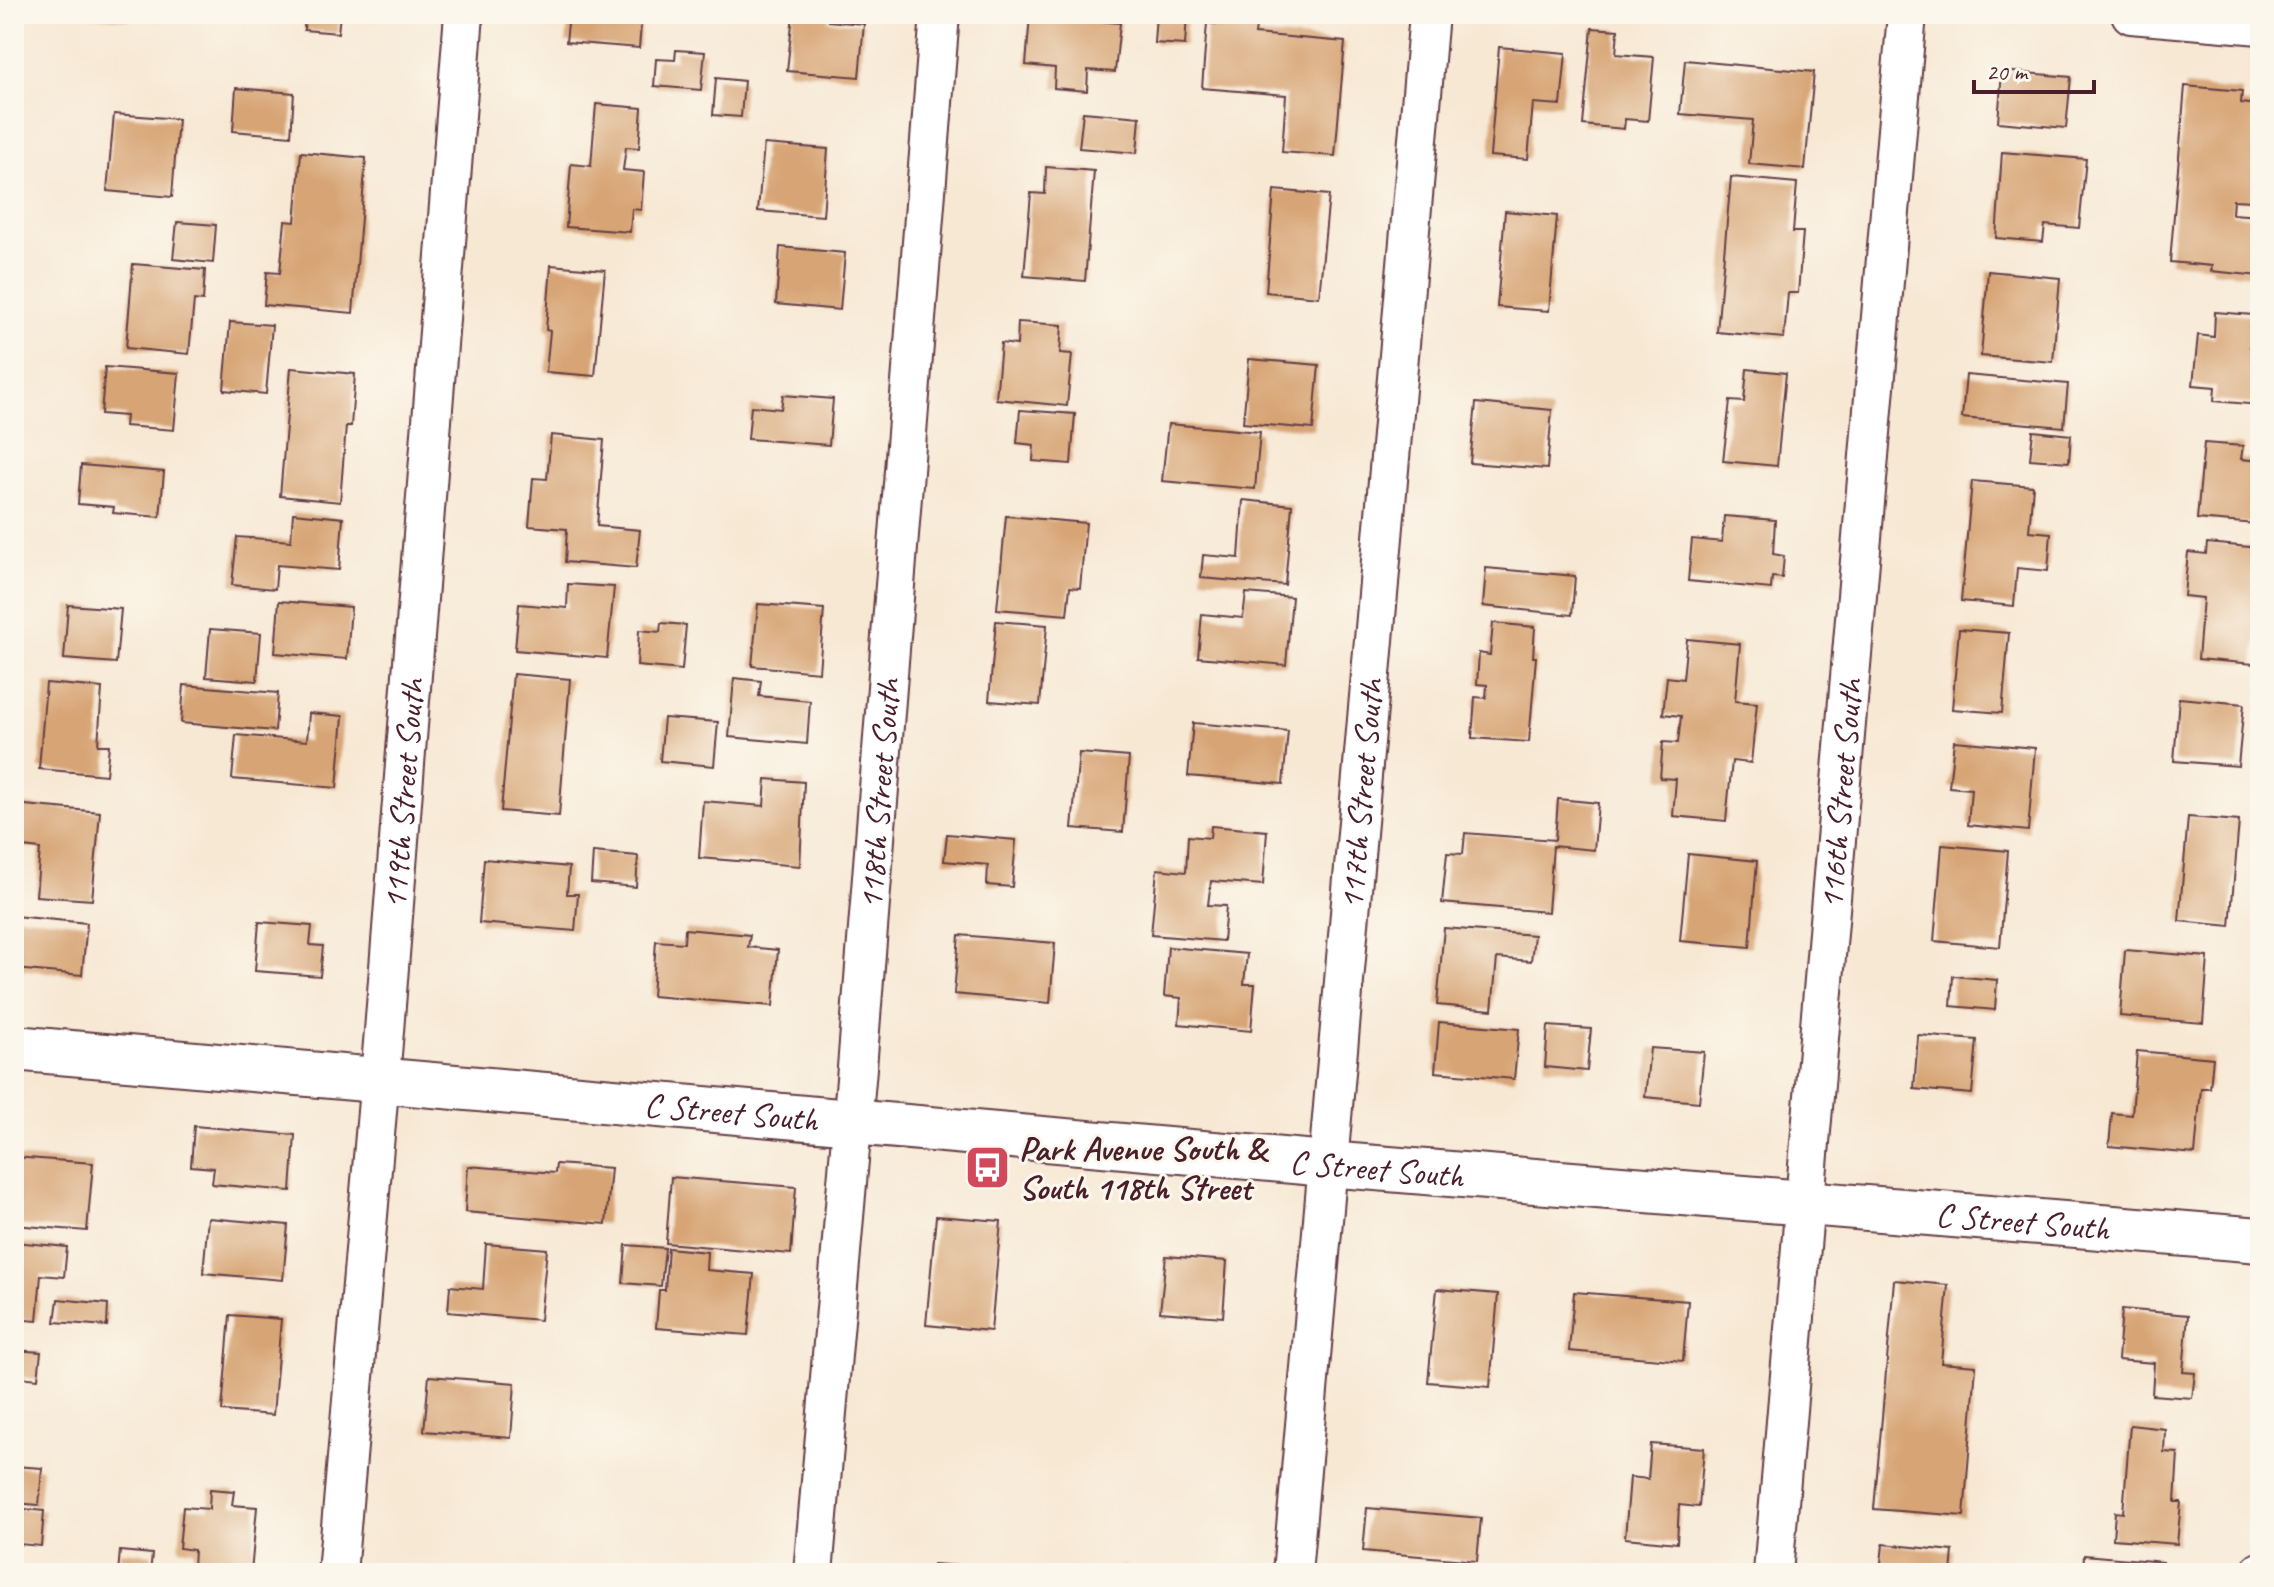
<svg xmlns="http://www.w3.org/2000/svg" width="2274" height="1587" font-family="Caveat,sans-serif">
	<rect width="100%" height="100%" fill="#fbf7ec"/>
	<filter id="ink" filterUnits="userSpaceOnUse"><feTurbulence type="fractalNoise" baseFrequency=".0125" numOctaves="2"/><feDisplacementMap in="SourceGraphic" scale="16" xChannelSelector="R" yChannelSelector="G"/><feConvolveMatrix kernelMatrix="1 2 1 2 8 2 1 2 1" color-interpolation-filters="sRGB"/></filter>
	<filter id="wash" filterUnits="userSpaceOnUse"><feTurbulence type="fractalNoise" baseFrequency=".006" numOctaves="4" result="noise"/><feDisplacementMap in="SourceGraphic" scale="32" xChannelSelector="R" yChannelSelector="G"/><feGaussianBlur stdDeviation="1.8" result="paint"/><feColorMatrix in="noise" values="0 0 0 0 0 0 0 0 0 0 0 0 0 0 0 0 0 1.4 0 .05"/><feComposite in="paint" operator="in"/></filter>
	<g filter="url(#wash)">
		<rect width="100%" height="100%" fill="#f7e8d4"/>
		<g id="blocks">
			<g fill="#d7a474">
				<path d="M90,14H129V20L90,16Z"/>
				<path d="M148,14H184V21L148,18Z"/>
				<path d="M305,14H340L338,33L304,30Z"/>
				<path d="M569,14H642L639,48L566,42Z"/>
				<path d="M793,14H829L828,21L864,24L859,77L787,71Z"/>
				<path d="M1156,14H1187L1185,45L1154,43Z"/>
				<path d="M1030,15L1120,23L1115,72L1088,70L1087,91L1054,88L1055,68L1026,65Z"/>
				<path d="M1207,23L1256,27L1255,34L1345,42L1335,156L1282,152L1286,95L1202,88Z"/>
				<path d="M1592,28L1618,30L1616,54L1654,57L1648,121L1625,119L1624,129L1583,125Z"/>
				<path d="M1499,47L1566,53L1561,105L1533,103L1528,159L1490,156Z"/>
				<path d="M676,50L705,52L701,90L654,86L656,59L675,60Z"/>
				<path d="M1685,60L1814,72L1805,169L1749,164L1753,120L1680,114Z"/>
				<path d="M2002,71L2071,77L2066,128L1998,122Z"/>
				<path d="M716,78L744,81L741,117L713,115Z"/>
				<path d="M2185,86L2242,91L2241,103L2260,105V192L2255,191L2253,201L2233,200L2232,214L2260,216V276L2211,271L2212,266L2170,262Z"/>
				<path d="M236,88L294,93L291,136L233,131Z"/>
				<path d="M596,104L642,108L639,148L626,147L623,170L644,172L641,210L632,209L630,232L566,227L571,164L591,166Z"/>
				<path d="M1083,112L1140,117L1137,153L1079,148Z"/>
				<path d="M114,114L178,119L172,197L107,191Z"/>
				<path d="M764,144L828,149L823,216L758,211Z"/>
				<path d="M301,152L366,158L353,313L264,305L267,272L280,273L285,221L295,222Z"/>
				<path d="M2002,152L2086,159L2079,228L2045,225L2043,242L1996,238Z"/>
				<path d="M1046,167L1094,171L1085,281L1024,276L1031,193L1045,194Z"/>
				<path d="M1731,177L1797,183L1793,232H1803L1798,293H1788L1784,338L1717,332Z"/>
				<path d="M1274,190L1329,195L1319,297L1266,292Z"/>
				<path d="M1505,211L1557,216L1549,311L1497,307Z"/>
				<path d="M177,222L216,225L213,263L173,259Z"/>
				<path d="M780,247L845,253L840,310L776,304Z"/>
				<path d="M133,264L205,270L203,301L194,300L189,354L126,348Z"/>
				<path d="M551,265L605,270L595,376L546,372L550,331L546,330Z"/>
				<path d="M1988,271L2060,278L2053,362L1981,356Z"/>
				<path d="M2215,312L2253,315L2250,347L2260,348V405L2214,401L2215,387L2193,385L2198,335L2214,337Z"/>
				<path d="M230,322L272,325L266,394L224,390Z"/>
				<path d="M1018,322L1062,325L1060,353L1072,354L1067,406L996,399L1001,343L1017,345Z"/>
				<path d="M1249,359L1319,365L1313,429L1243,423Z"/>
				<path d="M105,367L179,373L174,430L125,426L126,416L101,414Z"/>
				<path d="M291,368L355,374L351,426H346L340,502L280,496Z"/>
				<path d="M1747,369L1786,373L1777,466L1723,461L1730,401L1744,402Z"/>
				<path d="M1966,375L2068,384L2064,427L1962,418Z"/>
				<path d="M783,395L833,399L829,445L748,439L751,406L781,409Z"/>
				<path d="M1476,403L1552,410L1547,469L1470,463Z"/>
				<path d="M1020,410L1075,414L1071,464L1033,461L1034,445L1017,443Z"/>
				<path d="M1168,424L1260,432L1255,489L1162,481Z"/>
				<path d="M2033,431L2071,435L2069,462L2030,459Z"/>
				<path d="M551,435L604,440L597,526L640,530L636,568L565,562L567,529L529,526L533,478L547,479Z"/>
				<path d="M2204,443L2243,446L2241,459L2260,461L2256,524L2197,519Z"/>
				<path d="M81,465L164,472L160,517L113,513L114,507L78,504Z"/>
				<path d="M1972,481L2033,486L2029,531L2051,533L2048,571L2017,568L2014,606L1961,601Z"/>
				<path d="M1243,500L1292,505L1285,585L1201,578L1203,555L1239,558Z"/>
				<path d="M293,513L343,518L339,570L277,565L275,589L232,585L237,537L291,541Z"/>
				<path d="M1006,516L1086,523L1080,588L1070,587L1067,615L997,609Z"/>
				<path d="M1724,516L1775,520L1773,554L1784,556L1782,578L1772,577L1771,589L1688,581L1692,539L1722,542Z"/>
				<path d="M2207,543L2260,548V592L2254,664L2198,659L2203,598L2184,596L2188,552L2206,554Z"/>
				<path d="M1486,568L1575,576L1572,615L1483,606Z"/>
				<path d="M568,584L614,587L607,658L515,650L519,604L567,608Z"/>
				<path d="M1246,593L1292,597L1286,665L1198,657L1202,614L1243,618Z"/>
				<path d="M279,601L351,607L347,659L275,653Z"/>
				<path d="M758,604L824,609L819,672L752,666Z"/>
				<path d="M68,605L121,609L116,663L64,659Z"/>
				<path d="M996,621L1047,625L1040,705L989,701Z"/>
				<path d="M661,623L686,625L682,670L637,666L639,630L660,632Z"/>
				<path d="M1493,623L1535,627L1533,657H1536L1529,742L1472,738L1475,697L1486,698L1487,685L1477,684L1479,653L1490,655Z"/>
				<path d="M210,629L261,633L257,681L206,677Z"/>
				<path d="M1959,629L2009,633L2002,713L1952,709Z"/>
				<path d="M1687,639L1740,644L1735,701L1757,703L1751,763L1732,761L1726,821L1673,816L1676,779L1660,778L1663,742L1678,743L1681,716L1663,714L1667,677L1683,679Z"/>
				<path d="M513,674L570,679L559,816L501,811Z"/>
				<path d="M734,678L761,681L759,696L810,701L807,744L729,737Z"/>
				<path d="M46,683L102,688L98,745H109L106,775L39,769Z"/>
				<path d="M184,685L278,693L275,731L181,723Z"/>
				<path d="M2179,698L2244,704L2238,766L2174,761Z"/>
				<path d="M309,713L343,716L337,788L232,779L236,735L307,741Z"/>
				<path d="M664,718L718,722L714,766L660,761Z"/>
				<path d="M1193,723L1288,731L1283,784L1188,776Z"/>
				<path d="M1954,741L2035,748L2028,831L1968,825L1971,789L1949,787Z"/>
				<path d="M1079,753L1129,757L1123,832L1072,828Z"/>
				<path d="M766,779L804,782L800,866L699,858L703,801L764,806Z"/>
				<path d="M1558,799L1598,803L1594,850L1553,846L1548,912L1442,903L1447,853L1463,854L1465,833L1555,840Z"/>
				<path d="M14,804L100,812L92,900L36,896L40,849L14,846Z"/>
				<path d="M2188,817L2239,821L2230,926L2179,921Z"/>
				<path d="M1211,826L1267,831L1263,885L1211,881L1208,905L1226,906L1223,941L1151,935L1157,869L1186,872L1188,836L1210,838Z"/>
				<path d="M947,834L1016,840L1012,887L987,885L988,865L944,861Z"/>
				<path d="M1942,845L2008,851L2000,947L1934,941Z"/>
				<path d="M593,852L638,856L636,887L591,883Z"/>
				<path d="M1688,854L1757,861L1750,947L1680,941Z"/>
				<path d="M484,859L569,867L567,894H578L575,931L479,923Z"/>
				<path d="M14,916L87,923L82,975L14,969Z"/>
				<path d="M259,922L312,926L310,945L323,946L320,976L255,971Z"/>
				<path d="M1444,928L1534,935L1531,961L1497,958L1492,1010L1437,1005Z"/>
				<path d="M685,929L750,935L748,947L778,950L773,1006L652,996L656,941L684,943Z"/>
				<path d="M959,935L1055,943L1050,1003L954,994Z"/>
				<path d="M1168,947L1247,954L1244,984H1255L1251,1031L1179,1024L1181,998L1164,996Z"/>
				<path d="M2125,950L2208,957L2203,1023L2120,1016Z"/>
				<path d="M1953,976L1997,980L1995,1010L1951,1006Z"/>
				<path d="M1439,1022L1519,1029L1514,1079L1435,1072Z"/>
				<path d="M1548,1026L1591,1029L1587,1071L1545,1067Z"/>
				<path d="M1918,1035L1977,1040L1972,1094L1914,1089Z"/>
				<path d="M1650,1048L1704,1052L1699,1102L1645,1097Z"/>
				<path d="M2137,1051L2213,1058L2210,1088H2201L2195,1154L2109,1146L2112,1113L2132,1115Z"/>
				<path d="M194,1126L295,1135L291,1191L212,1184L214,1168L191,1166Z"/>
				<path d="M14,1157L93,1163L87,1231L14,1225Z"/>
				<path d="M556,1164L611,1168L606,1224L465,1212L468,1166L555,1173Z"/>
				<path d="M671,1177L796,1187L791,1254L666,1243Z"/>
				<path d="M936,1216L1001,1221L991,1331L926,1325Z"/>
				<path d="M208,1218L288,1225L283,1280L203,1273Z"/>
				<path d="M14,1242L67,1247L64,1277L41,1275L37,1321L14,1319Z"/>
				<path d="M486,1244L547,1249L540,1320L448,1312L450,1286L483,1289Z"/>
				<path d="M626,1245L665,1248L661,1286L623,1283Z"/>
				<path d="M668,1248L707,1252L706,1270L754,1274L748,1335L656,1328L659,1290H665Z"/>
				<path d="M1166,1256L1227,1261L1223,1317L1160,1312Z"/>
				<path d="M1894,1280L1948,1285L1941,1363L1976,1366L1964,1516L1874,1509Z"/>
				<path d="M1437,1289L1498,1294L1490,1387L1428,1382Z"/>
				<path d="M1574,1292L1688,1301L1683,1361L1569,1351Z"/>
				<path d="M58,1299L108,1304L107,1326L55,1322Z"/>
				<path d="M2122,1309L2188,1315L2183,1372L2195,1373L2192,1398L2152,1395L2154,1363L2118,1360Z"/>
				<path d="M230,1315L281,1319L273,1415L222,1411Z"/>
				<path d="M14,1350L41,1352L38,1379L20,1377L17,1409H14Z"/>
				<path d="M429,1376L515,1383L511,1438L424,1431Z"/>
				<path d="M2130,1425L2165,1429L2164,1452L2178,1453L2175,1502H2181L2177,1544L2113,1539L2115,1512L2123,1513Z"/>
				<path d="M1651,1444L1704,1448L1699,1507L1679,1505L1677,1543L1625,1538L1630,1477L1648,1479Z"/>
				<path d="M14,1466L42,1468L39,1505L14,1503Z"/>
				<path d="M210,1489L234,1491L232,1505L257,1507L251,1573L193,1568L194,1550L179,1548L183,1507L209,1509Z"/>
				<path d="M14,1508L44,1511L41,1546L19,1544L17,1573H14Z"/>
				<path d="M1367,1508L1481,1518L1477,1561L1363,1551Z"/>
				<path d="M1883,1544L1953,1551L1951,1573H1880Z"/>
				<path d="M120,1551L152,1554L150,1573H118Z"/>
				<path d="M2084,1555L2163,1562L2162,1573H2083Z"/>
				<path d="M933,1564L987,1568L986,1573H932Z"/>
				<path d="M1119,1566L1173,1571V1573H1118Z"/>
			</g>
		</g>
	</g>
	<g filter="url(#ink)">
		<use href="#blocks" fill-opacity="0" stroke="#643d44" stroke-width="2"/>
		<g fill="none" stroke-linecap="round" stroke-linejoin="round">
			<defs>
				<g id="minor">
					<path d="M2131,14L2260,25"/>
					<path id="s1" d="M337,1573L384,1031L464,14"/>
					<path id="s2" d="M813,1573L857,1068L940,14"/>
					<path id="s3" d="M1292,1573L1429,14"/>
					<path id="s4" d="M1773,1573L1907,14"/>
					<path d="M2260,1573V1572"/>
				</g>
				<g id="major">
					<path id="s5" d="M14,1048L1327,1164L2260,1240"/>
				</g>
			</defs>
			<use href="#minor" stroke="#643d44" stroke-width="42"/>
			<use href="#major" stroke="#643d44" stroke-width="48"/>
			<use href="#minor" stroke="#fff" stroke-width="38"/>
			<use href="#major" stroke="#fff" stroke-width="44"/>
		</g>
	</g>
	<defs>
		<symbol id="bus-square" viewBox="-11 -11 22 22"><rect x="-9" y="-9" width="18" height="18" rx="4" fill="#d1495b" stroke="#fbf7ec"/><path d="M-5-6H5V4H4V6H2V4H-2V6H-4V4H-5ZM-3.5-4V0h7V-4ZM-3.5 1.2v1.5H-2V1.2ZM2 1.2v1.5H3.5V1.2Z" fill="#fff"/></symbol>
	</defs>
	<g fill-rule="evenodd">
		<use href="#bus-square" x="962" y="1142" width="51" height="51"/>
	</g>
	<g text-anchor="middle" stroke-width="6" stroke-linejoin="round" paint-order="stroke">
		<g font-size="34" fill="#4a1f2b" stroke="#fbf7ec">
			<text dy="12" stroke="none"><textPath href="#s3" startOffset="782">117th Street South</textPath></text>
			<text dy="12" stroke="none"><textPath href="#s4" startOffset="782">116th Street South</textPath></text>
			<text dy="12" stroke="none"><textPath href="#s1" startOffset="782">119th Street South</textPath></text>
			<text dy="12" stroke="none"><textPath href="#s2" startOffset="782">118th Street South</textPath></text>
			<text dy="12" stroke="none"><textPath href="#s5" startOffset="720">C Street South</textPath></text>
			<text dy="12" stroke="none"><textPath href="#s5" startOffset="1368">C Street South</textPath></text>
			<text dy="12" stroke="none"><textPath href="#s5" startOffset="2016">C Street South</textPath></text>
		</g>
		<g font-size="34" font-weight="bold" fill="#4a1f2b" stroke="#fbf7ec" text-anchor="start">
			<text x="1019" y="1160">Park Avenue South &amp;<tspan x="1019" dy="39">South 118th Street</tspan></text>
		</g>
	</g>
	<rect width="2274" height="1587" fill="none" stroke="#fbf7ec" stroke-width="48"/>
	<path d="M1974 80v12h120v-12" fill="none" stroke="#4a1f2b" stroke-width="4"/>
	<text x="1986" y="80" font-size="24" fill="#4a1f2b" stroke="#fbf7ec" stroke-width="6" paint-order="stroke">20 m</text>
</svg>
